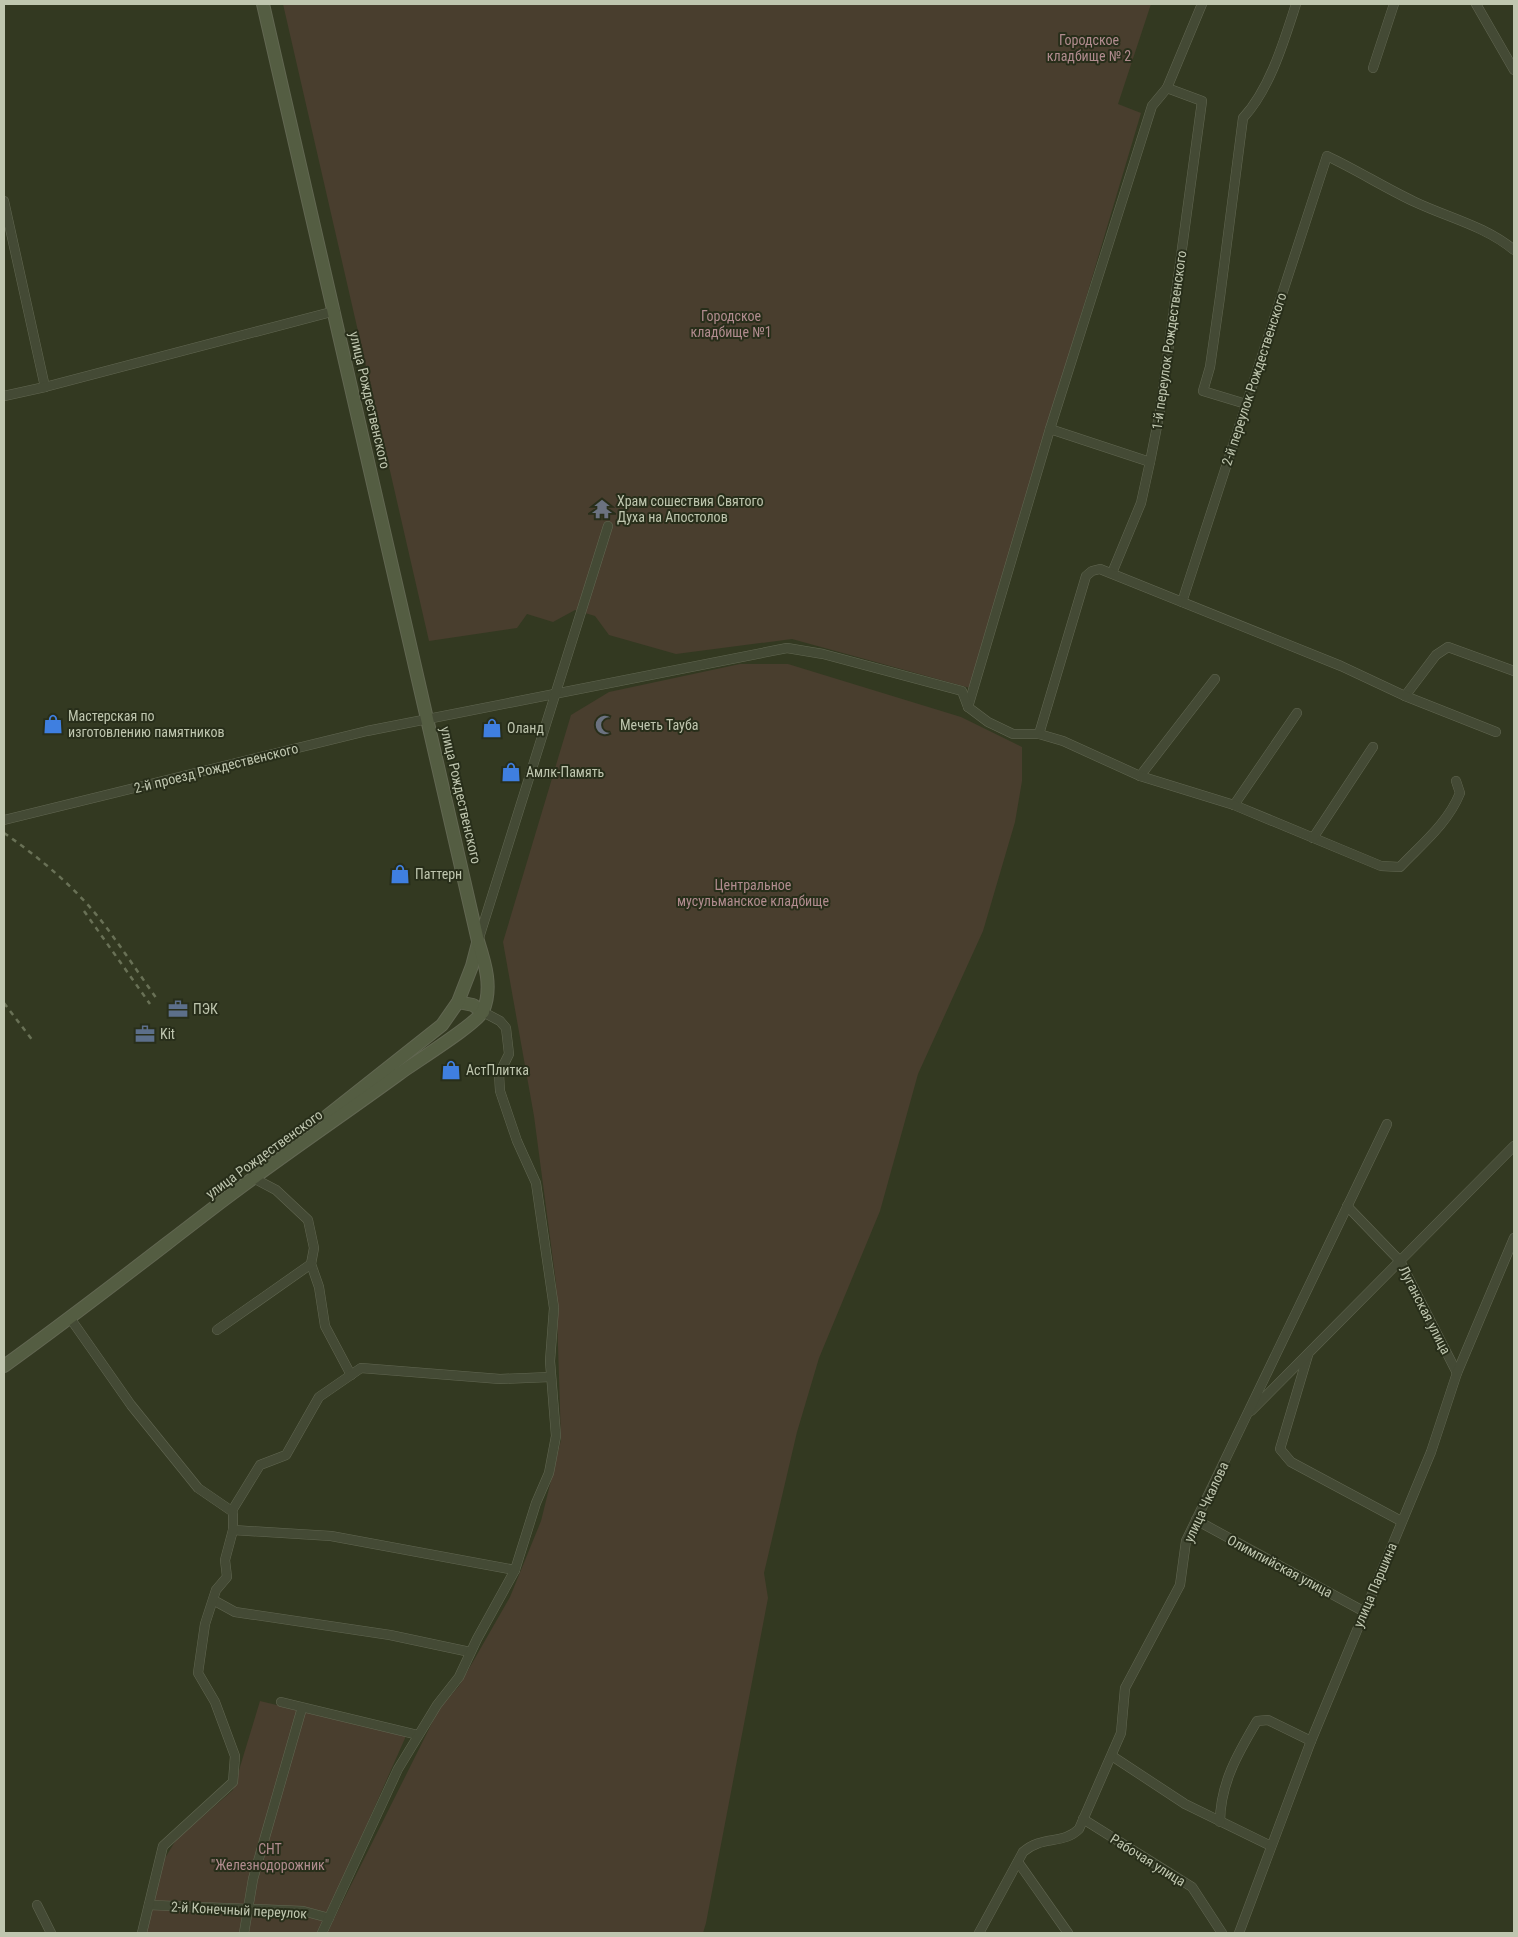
<svg xmlns="http://www.w3.org/2000/svg" width="1518" height="1937" font-family="'Roboto Condensed',sans-serif">
	<rect width="100%" height="100%" fill="#333921"/>
	<g fill="#493e2e">
		<path d="M283,4H1151L1118,104L1141,113L970,688L792,639L676,654L609,635L595,616L575,610L553,622L527,614L517,628L429,641Z"/>
		<path d="M740,664H788L961,717L1022,747V781L1015,822L983,931L918,1074L880,1211L819,1358L797,1432L764,1573L768,1598L706,1923L703,1933H327L439,1709L459,1686L510,1597L541,1521L561,1440L556,1283L534,1116L503,942L571,715L609,692Z"/>
		<path d="M260,1701L406,1736L319,1933H145L165,1858L176,1840L233,1790Z"/>
	</g>
	<g fill="none" stroke-linecap="round" stroke-linejoin="round">
		<defs>
			<g id="minor">
				<path d="M1476,4L1514,70"/>
				<path d="M1373,68L1394,4"/>
				<path d="M1167,88L1202,4"/>
				<path d="M4,201L45,387"/>
				<path d="M4,396L45,387L335,311"/>
				<path d="M1246,404L1203,391L1210,367L1220,297L1243,118C1270,89 1284,41 1296,4"/>
				<path d="M1050,429L1150,462"/>
				<path d="M1182,602L1327,156C1357,170 1385,188 1415,202C1449,218 1485,226 1514,250"/>
				<path d="M1405,696L1436,655L1448,647L1514,671"/>
				<path d="M968,707L1050,429L1152,106L1167,88L1202,101L1160,411L1150,462L1141,503L1112,573"/>
				<path d="M1039,734L1086,576L1092,571L1100,569L1341,666L1405,696L1496,732"/>
				<path d="M1140,776L1215,679"/>
				<path d="M1234,805L1297,713"/>
				<path d="M4,820L367,731L787,648L823,654L962,691L968,707L988,722L1013,734H1039L1063,741L1140,776L1234,805L1381,866L1400,867C1422,844 1448,823 1460,793L1456,781"/>
				<path d="M1313,838L1373,747"/>
				<path d="M478,941L608,526"/>
				<path d="M255,1179L276,1190L308,1220L314,1248L311,1264L319,1287L325,1326L351,1375"/>
				<path d="M1347,1206L1400,1261L1457,1373"/>
				<path d="M70,1318L131,1405L198,1488L233,1512"/>
				<path d="M217,1330L311,1264"/>
				<path d="M1308,1355L1280,1449L1291,1462L1401,1521"/>
				<path d="M1251,1411L1514,1146"/>
				<path d="M1196,1520L1363,1611"/>
				<path d="M233,1530L331,1536L515,1570"/>
				<path d="M215,1601L235,1612L390,1635L470,1652"/>
				<path d="M281,1702L418,1735"/>
				<path d="M1112,1756L1185,1804L1271,1846"/>
				<path d="M1083,1819L1192,1887L1222,1933"/>
				<path d="M1220,1822C1220,1784 1238,1753 1257,1721L1268,1720L1311,1741"/>
				<path d="M1018,1862L1068,1933"/>
				<path d="M37,1905L51,1933"/>
				<path d="M149,1905L303,1911L329,1918"/>
				<path d="M142,1933L163,1846L233,1782L235,1756L215,1702L198,1673L205,1624L216,1590L227,1577L225,1560L233,1530V1509L260,1465L286,1455L319,1397L361,1368L500,1379L550,1377"/>
				<path d="M244,1933L253,1879L302,1708"/>
				<path d="M322,1933L398,1769L437,1705L459,1677L477,1639L515,1570L536,1503L549,1473L556,1436L550,1361L554,1308L536,1183L517,1141L500,1091L499,1074L509,1054L506,1028L500,1021L483,1012"/>
				<path d="M979,1933L1023,1852C1042,1835 1063,1845 1079,1829L1121,1733L1125,1688L1180,1585L1186,1541L1387,1124"/>
				<path d="M1239,1933L1311,1741L1431,1452L1457,1373L1514,1238"/>
			</g>
			<g id="secondary">
				<path d="M458,1002L473,1005L483,1012"/>
				<path d="M327,1116L442,1025L458,1002L472,966L478,943"/>
				<path d="M4,1366C78,1313 149,1257 221,1202C279,1158 340,1117 399,1074C415,1062 477,1024 483,1011C493,988 485,963 478,941L263,4"/>
			</g>
		</defs>
		<use href="#minor" stroke="#626752" stroke-width="10"/>
		<use href="#secondary" stroke="#626752" stroke-width="14"/>
		<use href="#minor" stroke="#444a35" stroke-width="9"/>
		<use href="#secondary" stroke="#545d42" stroke-width="12"/>
		<g stroke="#697156" stroke-width="2.5" stroke-dasharray="5 5" stroke-linecap="butt">
			<path d="M4,833C40,858 76,888 103,923C122,948 139,974 157,999"/>
			<path d="M84,911L150,1004"/>
			<path d="M4,1003L33,1041"/>
		</g>
	</g>
	<defs>
		<symbol id="temple-bare" viewBox="-9 -9 18 18"><path d="M0-6L5-2H3V0L6.5 2.5H4V6H1.5V3h-3V6H-4V2.5H-6.5L-3 0V-2H-5Z" fill="#6b7280" stroke="#282e1a" stroke-width="2.5" paint-order="stroke"/></symbol>
		<symbol id="shop-bare" viewBox="-9 -9 18 18"><path d="M-5-2.5h2.3a2.7 3.5 0 0 1 5.4 0H5L5.5 6h-11ZM-1.5-2.5h3a1.5 2.3 0 0 0-3 0Z" fill="#3f7fe0" stroke="#282e1a" stroke-width="2.5" paint-order="stroke"/></symbol>
		<symbol id="mosque-bare" viewBox="-9 -9 18 18"><path d="M3.5-4.9A6 6 0 1 0 3.5 4.9A5 5 0 1 1 3.5-4.9Z" fill="#6b7280" stroke="#282e1a" stroke-width="2.5" paint-order="stroke"/></symbol>
		<symbol id="office-bare" viewBox="-9 -9 18 18"><path d="M-6-3h4V-5.5h4V-3h4V5H-6ZM-1-4.5V-3h2v-1.5ZM-6 0V1H6V0Z" fill="#5c6f8a" stroke="#282e1a" stroke-width="2.5" paint-order="stroke"/></symbol>
	</defs>
	<g fill-rule="evenodd">
		<use href="#temple-bare" x="588" y="495" width="28" height="28"/>
		<use href="#shop-bare" x="39" y="710" width="28" height="28"/>
		<use href="#mosque-bare" x="591" y="711" width="28" height="28"/>
		<use href="#shop-bare" x="478" y="714" width="28" height="28"/>
		<use href="#shop-bare" x="497" y="758" width="28" height="28"/>
		<use href="#shop-bare" x="386" y="860" width="28" height="28"/>
		<use href="#office-bare" x="164" y="995" width="28" height="28"/>
		<use href="#office-bare" x="131" y="1020" width="28" height="28"/>
		<use href="#shop-bare" x="437" y="1056" width="28" height="28"/>
	</g>
	<g text-anchor="middle" stroke-width="4" stroke-linejoin="round" paint-order="stroke">
		<g font-size="14" fill="#b18c8f" stroke="#282e1a">
			<text x="1089" y="45">Городское<tspan x="1089" dy="16">кладбище № 2</tspan></text>
			<text x="731" y="321">Городское<tspan x="731" dy="16">кладбище №1</tspan></text>
			<text x="753" y="890">Центральное<tspan x="753" dy="16">мусульманское кладбище</tspan></text>
			<text x="270" y="1854">СНТ<tspan x="270" dy="16">"Железнодорожник"</tspan></text>
		</g>
		<g font-size="14" fill="#bfc6af" stroke="#282e1a">
			<text transform="translate(1169 340) rotate(-82)" y="5">1-й переулок Рождественского</text>
			<text transform="translate(1254 379) rotate(-72)" y="5">2-й переулок Рождественского</text>
			<text transform="translate(370 400) rotate(77)" y="5">улица Рождественского</text>
			<text transform="translate(216 768) rotate(-14)" y="5">2-й проезд Рождественского</text>
			<text transform="translate(461 795) rotate(77)" y="5">улица Рождественского</text>
			<text transform="translate(264 1154) rotate(-36)" y="5">улица Рождественского</text>
			<text transform="translate(1425 1310) rotate(63)" y="5">Луганская улица</text>
			<text transform="translate(1206 1502) rotate(-65)" y="5">улица Чкалова</text>
			<text transform="translate(1280 1566) rotate(28)" y="5">Олимпийская улица</text>
			<text transform="translate(1375 1585) rotate(-67)" y="5">улица Паршина</text>
			<text transform="translate(1148 1860) rotate(32)" y="5">Рабочая улица</text>
			<text transform="translate(239 1910) rotate(3)" y="5">2-й Конечный переулок</text>
		</g>
		<g font-size="14" fill="#bfc6af" stroke="#282e1a" text-anchor="start">
			<text x="617" y="506">Храм сошествия Святого<tspan x="617" dy="16">Духа на Апостолов</tspan></text>
			<text x="68" y="721">Мастерская по<tspan x="68" dy="16">изготовлению памятников</tspan></text>
			<text x="620" y="730">Мечеть Тауба</text>
			<text x="507" y="733">Оланд</text>
			<text x="526" y="777">Амлк-Память</text>
			<text x="415" y="879">Паттерн</text>
			<text x="193" y="1014">ПЭК</text>
			<text x="160" y="1039">Kit</text>
			<text x="466" y="1075">АстПлитка</text>
		</g>
	</g>
	<rect width="1518" height="1937" fill="none" stroke="#bfc6af" stroke-width="10"/>
</svg>
